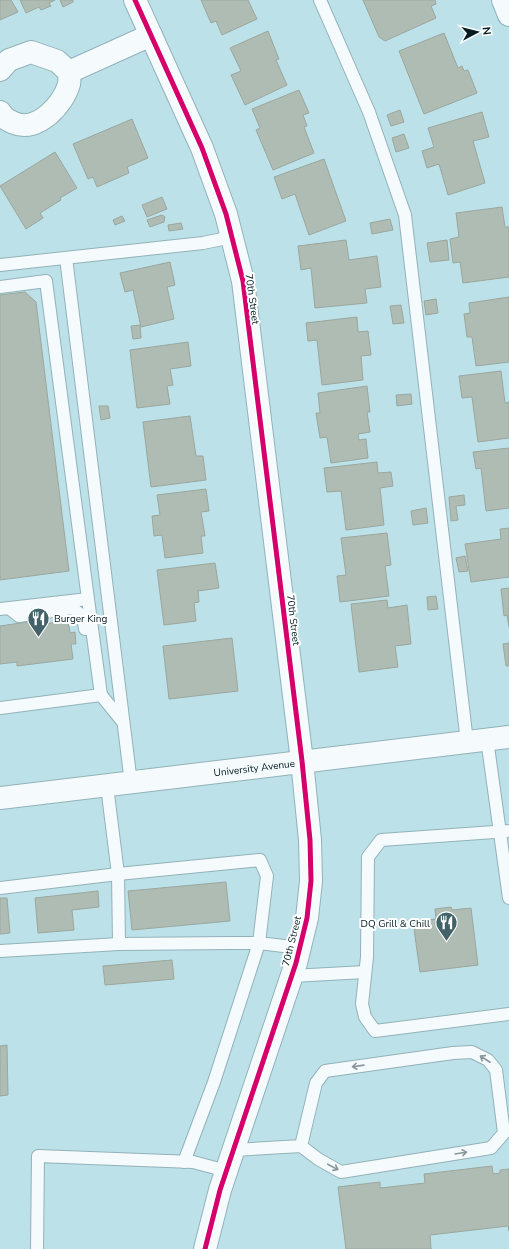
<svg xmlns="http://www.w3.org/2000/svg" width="509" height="1249" font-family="'Nunito Sans',sans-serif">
	<rect width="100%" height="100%" fill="#bde1e9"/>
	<g fill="#afbcb3" stroke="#9aa79e">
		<path d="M0,0H11L18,12L0,20Z"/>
		<path d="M20,0H55L49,3L51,6L41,10L39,7L26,13Z"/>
		<path d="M60,0H73V2L63,7Z"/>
		<path d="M201,0H248L257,19L222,35L216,21L211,23Z"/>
		<path d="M363,0H435L436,4L431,6L436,18L385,41L379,37Z"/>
		<path d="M268,31L279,59L276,60L287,85L245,105L231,75L241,71L230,48Z"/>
		<path d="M444,33L458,68L462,66L464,71L468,70L477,93L424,114L399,51Z"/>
		<path d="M299,90L309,113L303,115L307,126L304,127L314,153L273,170L256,130L260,128L252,109Z"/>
		<path d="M400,110L404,122L391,126L387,115Z"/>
		<path d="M482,112L489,137L473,141L485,183L448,195L439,164L427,168L422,151L434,147L428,128Z"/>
		<path d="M132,119L148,158L127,167L129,173L97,187L93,177L88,179L73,144Z"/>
		<path d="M404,134L409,148L396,152L392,138Z"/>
		<path d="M55,152L77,188L60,198L61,200L40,213L43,218L26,229L0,186Z"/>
		<path d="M324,159L346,221L309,235L295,194L282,199L274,177Z"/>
		<path d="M162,197L167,209L147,217L142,205Z"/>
		<path d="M502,207L505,227H509V277L463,283L460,262L453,263L450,239L459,237L456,213Z"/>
		<path d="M162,215L165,217L164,222L150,227L147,220Z"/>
		<path d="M122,216L125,221L115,225L113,220Z"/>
		<path d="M390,219L393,230L372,234L370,223Z"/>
		<path d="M181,223L183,229L169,231L168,225Z"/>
		<path d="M346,240L349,260L377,256L381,287L365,289L367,303L315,308L311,268L301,270L298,246Z"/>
		<path d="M447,240L449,260L430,262L427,243Z"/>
		<path d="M170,262L175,285L167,287L174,319L141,327L133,290L125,292L120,273Z"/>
		<path d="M25,292L36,302L69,571L0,580V295Z"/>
		<path d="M509,297V362L476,366L472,337H467L464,314L470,313L469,303Z"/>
		<path d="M436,299L438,313L426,315L424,301Z"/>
		<path d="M401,305L404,323L393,324L390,306Z"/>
		<path d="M357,317L358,332L368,331L371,355L361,356L363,380L322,385L317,340L308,341L306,323Z"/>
		<path d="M140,325L141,338L133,339L131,326Z"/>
		<path d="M188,342L191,366L170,369L173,385L167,386L170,404L137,408L130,350Z"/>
		<path d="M501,371L505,403L509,402V438L478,442L472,397L462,398L459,376Z"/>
		<path d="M367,386L370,412H367L370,432L358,434L359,440L366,439L368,458L331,463L327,437L320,438L316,413H320L318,393Z"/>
		<path d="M411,394L412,404L397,406L396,395Z"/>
		<path d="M99,406H108L110,418L101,420Z"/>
		<path d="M190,416L196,456H203L206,480L151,487L143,422Z"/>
		<path d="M509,448V508L486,511L481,468L476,469L473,452Z"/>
		<path d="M377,462L378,473L391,472L393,486L380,488L384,525L346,530L341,491L327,492L324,468Z"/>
		<path d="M206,489L209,511L201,512L205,536H201L203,553L165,558L162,535L154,536L152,516L160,515L157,495Z"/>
		<path d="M464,495L465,505L456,506L458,520L451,521L449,497Z"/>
		<path d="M426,508L428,523L413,525L411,511Z"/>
		<path d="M509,528V577L471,582L465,544L501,539L500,529Z"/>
		<path d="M387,533L391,565L385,566L389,596L340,602L337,576L346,575L341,538Z"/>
		<path d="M465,556L468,571L459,572L456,558Z"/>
		<path d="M215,563L219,588L198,591L199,602L194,603L196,621L164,625L157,570Z"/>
		<path d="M509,588V627L507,615L504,616L501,589Z"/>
		<path d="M436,596L438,609L428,610L427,597Z"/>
		<path d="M387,600L388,608L407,605L411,644L395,646L398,667L359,672L351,604Z"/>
		<path d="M41,617L42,624L68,621L70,633L75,632L76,644H71L73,659L17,666V662L0,664V626L27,622V619Z"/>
		<path d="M232,638L238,691L169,699L163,646Z"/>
		<path d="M509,643V666H506L503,644Z"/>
		<path d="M226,882L230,921L132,930L128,891Z"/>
		<path d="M98,891L99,907L72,910L74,930L38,933L35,898Z"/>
		<path d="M0,898H7L10,933L0,934Z"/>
		<path d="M451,907L452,910L471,908L478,965L420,972L413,922L436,919L435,909Z"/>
		<path d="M172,960L174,979L105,985L103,966Z"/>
		<path d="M7,1045L8,1095L0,1096V1046Z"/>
		<path d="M492,1166L493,1174L500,1173V1170L509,1169V1231L508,1226L430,1235L431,1249H346L338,1187L380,1182V1188L425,1183L424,1174Z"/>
	</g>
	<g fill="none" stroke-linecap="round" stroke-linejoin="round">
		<defs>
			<g id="lane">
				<path d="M320,0L369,112L405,215L467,742"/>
				<path d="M66,258L131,783"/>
				<path d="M0,265L203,243L232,237"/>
				<path d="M0,287L46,281L88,599L101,695"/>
				<path d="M9,608L19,616L72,608L83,616L85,629"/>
				<path d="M0,609L88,599"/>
				<path d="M0,708L101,695L123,722"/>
				<path d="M487,739L509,898"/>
				<path d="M107,786L118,874L119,944"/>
				<path d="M509,831L381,840L368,857L367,957L362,1004L365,1017L375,1031L509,1014"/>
				<path d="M0,888L118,874L260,860L267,876L259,943L214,1082L184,1162"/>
				<path d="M0,951L119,944L232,943H259L300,948"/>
				<path d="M292,976L365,972"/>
				<path d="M234,1150L301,1146L318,1159L341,1172L491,1148L504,1133L496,1070L488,1060L472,1052L453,1053L325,1071L316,1083L301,1146"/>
				<path d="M37,1249L38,1156L193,1162L227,1171"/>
			</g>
			<g id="street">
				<path d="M135,0L202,148L226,214L243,281L302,761L310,840L311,881L307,918L296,963L220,1190L205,1249"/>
				<path d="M503,0L509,15"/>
				<path d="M0,70L9,60L31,52L57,61L69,72C69,76 70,80 69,84C63,105 37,133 14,123C7,120 4,118 0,112"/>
				<path d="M69,72L151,35"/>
			</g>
			<g id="secondary">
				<path id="s1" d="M0,798L509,737"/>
			</g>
		</defs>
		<use href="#lane" stroke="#92b2b9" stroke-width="14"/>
		<use href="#street" stroke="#92b2b9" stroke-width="24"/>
		<use href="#secondary" stroke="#92b2b9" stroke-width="24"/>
		<use href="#lane" stroke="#f5fafc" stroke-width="12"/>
		<use href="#street" stroke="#f5fafc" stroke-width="22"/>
		<use href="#secondary" stroke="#f5fafc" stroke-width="22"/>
		<defs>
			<path id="cycleway" d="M135,0L202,148L226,214L243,281L302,761L310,840L311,881L307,918L296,963L220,1190L205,1249"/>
		</defs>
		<use href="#cycleway" stroke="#fff" stroke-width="8"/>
		<use href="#cycleway" stroke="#d6006c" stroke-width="5"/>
	</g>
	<defs><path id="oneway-shaft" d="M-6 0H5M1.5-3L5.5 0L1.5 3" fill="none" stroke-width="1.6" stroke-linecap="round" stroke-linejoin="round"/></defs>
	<g stroke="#88969a">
		<use href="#oneway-shaft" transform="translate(485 1059) rotate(-147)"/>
		<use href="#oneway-shaft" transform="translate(358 1066) rotate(172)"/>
		<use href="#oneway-shaft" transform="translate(461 1153) rotate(-9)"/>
		<use href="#oneway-shaft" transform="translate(333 1167) rotate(28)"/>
	</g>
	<defs>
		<symbol id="restaurant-pin" viewBox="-11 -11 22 30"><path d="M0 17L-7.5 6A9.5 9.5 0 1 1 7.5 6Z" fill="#436168" stroke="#fff"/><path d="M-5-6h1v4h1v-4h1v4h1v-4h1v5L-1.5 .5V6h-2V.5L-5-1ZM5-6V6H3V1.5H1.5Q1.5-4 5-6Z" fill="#fff"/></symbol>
	</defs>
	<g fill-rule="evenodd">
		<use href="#restaurant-pin" x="26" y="606" width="25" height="34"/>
		<use href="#restaurant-pin" x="434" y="910" width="25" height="34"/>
	</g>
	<g text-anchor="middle" stroke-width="4" stroke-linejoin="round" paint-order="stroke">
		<g font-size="10" fill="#021c22" stroke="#fff">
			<text transform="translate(253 299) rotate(82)" y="4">70th Street</text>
			<text transform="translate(294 620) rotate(83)" y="4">70th Street</text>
			<text dy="4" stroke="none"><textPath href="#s1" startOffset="256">University Avenue</textPath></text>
			<text transform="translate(291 941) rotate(-76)" y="4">70th Street</text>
		</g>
		<g font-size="10" fill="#021c22" stroke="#fff" text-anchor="start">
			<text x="54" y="622">Burger King</text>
			<text x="430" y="927" text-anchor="end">DQ Grill &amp; Chill</text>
		</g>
	</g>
	<g transform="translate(477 32) rotate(83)" stroke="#ffffff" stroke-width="3" paint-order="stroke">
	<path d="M0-3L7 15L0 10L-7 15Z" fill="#021c22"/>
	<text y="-6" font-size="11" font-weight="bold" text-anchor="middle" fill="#021c22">N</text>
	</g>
</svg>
